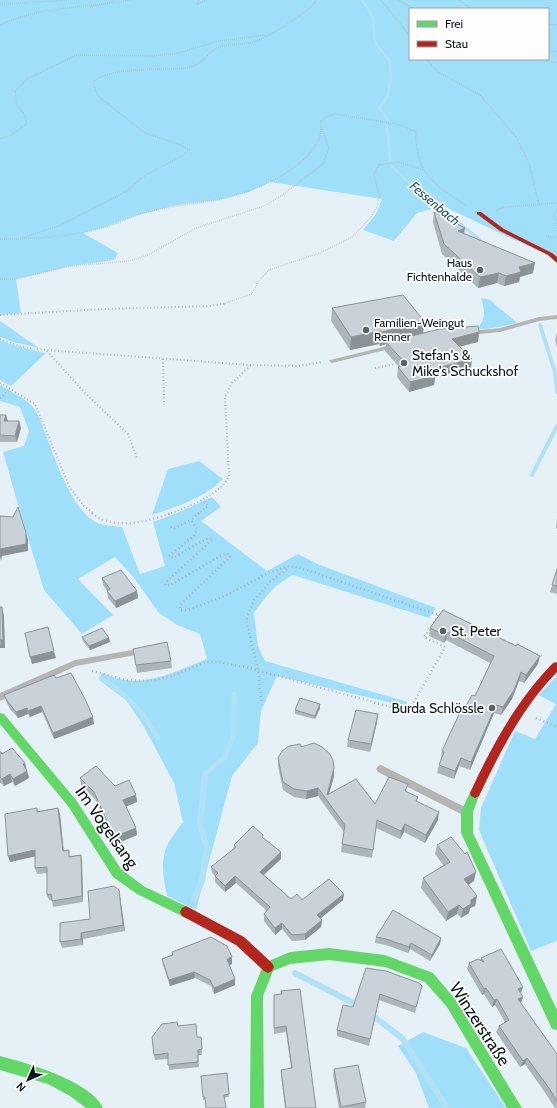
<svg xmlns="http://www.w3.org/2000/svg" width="557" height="1108" font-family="Cabin,sans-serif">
	<rect width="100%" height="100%" fill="#e6f1f7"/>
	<g fill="#a0dffa" fill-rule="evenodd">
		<path d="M0,0H557V258L512,239L443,206L417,213L394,241L363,230L376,214L382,199L270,182L249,192L218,200L177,205L134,216L105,227L83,233L118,253L114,260L71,266L16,279L21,313L0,315ZM410,9H548V59H410Z"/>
		<path d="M481,298L490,300L517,323L499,327L476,330C486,320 485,310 481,298Z"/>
		<path d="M0,321L39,348L13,342L0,337Z"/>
		<path d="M0,340L16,346L46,353L11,386L0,380Z"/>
		<path d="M0,385C10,391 23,397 31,405C39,413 42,425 46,435C55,459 73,513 98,523C106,526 114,526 122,527L140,574L165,566L153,522L177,513L212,497L221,507L201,521L267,571L298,554L320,565L455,615L436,608L429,618L293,575C275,584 265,597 254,613L258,646L265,661L408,702L405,706L277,676L261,711L258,743L232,776L196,910L167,896C165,884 161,868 164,855C166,843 176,832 183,822L174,783L143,725L126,700L99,680L102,673C108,675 114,678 120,679C149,686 181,669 207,659L200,634L177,625L159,613L134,578L115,557L78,579L113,615L82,634L44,590L23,522L3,452L24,446L29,431L20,407L0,401Z"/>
		<path d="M199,461L223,479C204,498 177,507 152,515L168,469Z"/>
		<path d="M557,676V941L531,951L479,830L481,808L515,731L535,739L556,704L538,695Z"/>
		<path d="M423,1032L466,1048L506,1108H429L416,1073L398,1046Z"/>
	</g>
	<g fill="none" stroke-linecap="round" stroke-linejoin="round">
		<g stroke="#b2e1f6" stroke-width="2.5">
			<path d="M361,0L368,8L373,18L375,43L390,61L391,77L388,95L379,108L388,120"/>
			<path d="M387,126L388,135"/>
		</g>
		<g stroke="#b2e1f6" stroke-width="3">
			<path d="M388,134L390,160"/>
			<path d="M392,166L407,181L479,239"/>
		</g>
		<g stroke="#b2e1f6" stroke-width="4">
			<path d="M540,325L555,372L557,392"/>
			<path d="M532,475L557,426"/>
		</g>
		<g stroke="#b2e1f6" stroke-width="5">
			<path d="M101,678C126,694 144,712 158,738"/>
			<path d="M205,778V774L225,757L233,736L234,694"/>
		</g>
		<g stroke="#b2e1f6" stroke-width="6">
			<path d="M194,900L202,881L207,849L200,824L205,777"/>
			<path d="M295,973L359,1006"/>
			<path d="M372,1015L402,1038L444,1103L445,1108"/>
		</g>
		<g stroke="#afb1b3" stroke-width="1.5" stroke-dasharray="0.5 1.5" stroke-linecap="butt">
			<path d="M199,0L197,4L207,0"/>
			<path d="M381,0L410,36"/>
			<path d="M398,0L414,9"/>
			<path d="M459,0L471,9"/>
			<path d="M0,4L68,0"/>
			<path d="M90,7L131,0"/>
			<path d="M548,24L557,25"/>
			<path d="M0,25C34,9 73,8 110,3L115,0"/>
			<path d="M548,50L557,52"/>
			<path d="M426,59L438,72L480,95L516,137L529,163L539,205"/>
			<path d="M541,59L557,63"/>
			<path d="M0,139L11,135L26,124L25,115L16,104L15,92L27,79L76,55L153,56L178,53L219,41L265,35"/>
			<path d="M557,209L553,215L557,226"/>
			<path d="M496,210L507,207L557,203"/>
			<path d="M546,236L556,238"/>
			<path d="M22,238L61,225L106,202L128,190L144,176L182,156L189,150L181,145L145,133L98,96L95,89L94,81C116,65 163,72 190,67C201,65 208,53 217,48C229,43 242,45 253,42C270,37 306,14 317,0"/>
			<path d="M0,239C34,239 69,237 103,228C119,224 134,215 151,211C173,206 195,204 217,200C249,194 309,170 320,136C321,132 321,126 321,121L328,116L335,114L401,125L416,132C415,174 435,185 467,206"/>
			<path d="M0,279H16L71,266L129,261L148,255L196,228L264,206L281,196L323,164L329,148L322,129"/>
			<path d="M223,304L252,294L258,282L269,270L320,253L352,237L371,217L377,207L379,196L374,174L379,165L398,162L424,170"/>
		</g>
		<g stroke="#afb1b3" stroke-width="2" stroke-dasharray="1 2.5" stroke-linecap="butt">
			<path d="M0,315L103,309L211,306L227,303"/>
			<path d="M0,339L23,347L46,350L251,365L298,366L323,362"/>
			<path d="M47,351L83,391L128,434L137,458"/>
			<path d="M163,359L164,405"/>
			<path d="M375,368L396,364"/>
			<path d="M0,383L35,404L70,488L84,506L94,514"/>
			<path d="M0,398L10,389"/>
			<path d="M168,514C186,508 223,494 229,475L225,397L232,383L251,365"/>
			<path d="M198,514L208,506L202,500"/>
		</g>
		<g stroke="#afb1b3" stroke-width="2.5" stroke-dasharray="1 3" stroke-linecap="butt">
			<path d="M92,513C113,531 147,522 171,513"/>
			<path d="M199,513L191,520L197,529L194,536L169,556L173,558L206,539L212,538V540L166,582L165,585H170L222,555L227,553L230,557L180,605V610H188L225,596L268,573L289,566L301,568L441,616"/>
			<path d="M171,527L173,529L191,520"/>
			<path d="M504,641L519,647"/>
			<path d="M533,653L544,657"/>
			<path d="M92,671L126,680L149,681L172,676L206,662H219L249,668L398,709H410L445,647L424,637L439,615"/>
			<path d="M261,701L258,670L246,620L254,600L271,581L288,568"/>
			<path d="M536,718L557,727"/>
		</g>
		<g fill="#b5b5b5" fill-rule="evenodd">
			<path d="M557,315V319L539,321L500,332L470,335L467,333L470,331L500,328L539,317Z"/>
			<path d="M396,344L398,345V347L332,363L329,361L330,360Z"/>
			<path d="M138,649L141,650L142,652L141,654L76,666L0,701V693L75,660Z"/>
			<path d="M381,765L467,808L469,811L467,814L464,815L461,814L378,772L376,769L378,766Z"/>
		</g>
		<g fill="#63d668" fill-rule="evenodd">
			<path d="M0,713L4,714L76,800L121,869L145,887L190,908L192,912L190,916L186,918L137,894L113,877L68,806L0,724Z"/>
			<path d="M475,788L479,790L480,793L473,812V833L557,1010V1030L552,1029L461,833V812L471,790Z"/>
			<path d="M329,948L385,955L433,973L455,999L522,1108H507L447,1007L425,982L385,967L329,960L290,964L273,971L263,996L264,1108H250L251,996L264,963L290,952Z"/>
			<path d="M0,1056C27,1063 91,1081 103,1108H86L70,1096L48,1084L0,1070Z"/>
		</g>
		<g fill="#b3261e" fill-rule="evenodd">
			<path d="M477,212H481L504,229L552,253L557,257V263L548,255L500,231L477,214Z"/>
			<path d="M557,662V672C522,708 500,752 479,796L475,798L471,796L470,793C492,745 516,701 553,663Z"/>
			<path d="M186,906L244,937L272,963L274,967L272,971L268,973L264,971L236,945L182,916L180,912L182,908Z"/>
		</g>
	</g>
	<g fill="#acb5ba">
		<path d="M434,212L465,228L464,234L533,273L520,277L519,282L504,286L497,283L478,288L442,254L433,222Z"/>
		<path d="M332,308L424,321L423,333L479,332L478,342L459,346L471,368L435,378L434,385L409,392L397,377L398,367H399L385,351L386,344L380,346L379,344L350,350L331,321Z"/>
		<path d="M557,333V347L555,340Z"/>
		<path d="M0,415H6L7,421H19L21,428L17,442H0Z"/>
		<path d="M557,518V529L556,528Z"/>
		<path d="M557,569V594L550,592Z"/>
		<path d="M102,578L137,591L138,598L116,608L108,598L107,591L103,585Z"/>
		<path d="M443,610L538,664L524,683L519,681L512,699L501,715L494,713L470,770L459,766L454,779L437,773L439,765L441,759L442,751L475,696L490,663L446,640L444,643L429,636L430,628Z"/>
		<path d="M82,637L109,638L110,642L90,650L83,641Z"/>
		<path d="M133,649L171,661L172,668L137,673Z"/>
		<path d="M56,678L94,724L54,739L42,712L30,717L28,714L18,718L10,709L6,701L4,695Z"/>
		<path d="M320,708L315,719L295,714V710Z"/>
		<path d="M378,714L377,722L370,752L347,747L348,740Z"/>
		<path d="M301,747L334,768V776L329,794L375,804L407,792L438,820L425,843L404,832L400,839L376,828L372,858L341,852L342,844L344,832L318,796L306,799L294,797L283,790L278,766V758Z"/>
		<path d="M0,752L25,763L29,778L15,786L12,782L4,786L1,783H0Z"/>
		<path d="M80,778L115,786L136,795L137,802L126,806L136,828L137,835L116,844L95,799L81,785Z"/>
		<path d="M37,808L38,811L58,808L60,814L64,851L70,856L81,855L82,861L83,902L53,907L52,900H49L47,895V873L37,874L35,868V856L10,862L8,856Z"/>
		<path d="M264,838L281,852V859L264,875L291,899L302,900L344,894L343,900L320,919L322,920L321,927L305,940L292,941L282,929L275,935L264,921V914L267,911L236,883L225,892L215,882V876L212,873L211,867L234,849V845Z"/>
		<path d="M437,845L474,881L468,885L477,896L475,906L470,908L469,913L461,918L457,914L446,921L421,888L423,878L444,866L435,854Z"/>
		<path d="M119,890L125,931L83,939V945L62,948L60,942L90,919Z"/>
		<path d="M376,937L441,938L440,944L430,961L410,949L408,953L386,945L375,943Z"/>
		<path d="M172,952L232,964L229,965L235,985L214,994L211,986L195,978L170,986L163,965L162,959L172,955Z"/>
		<path d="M481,958L521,993L523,997L521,1003L557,1054V1108H555L546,1094L525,1064L520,1067L496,1032L499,1026L505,1022L495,1005L492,1007L484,994L482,995L467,969L469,963L480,960Z"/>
		<path d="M366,968L422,986L415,1013L379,1000L369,1046L337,1036V1030L353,1007Z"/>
		<path d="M281,991L316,1108H285L281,1075V1070L291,1068L286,1032L274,1034V995L281,994Z"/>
		<path d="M178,1026L197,1030V1037L202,1042V1055H198L199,1067L169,1070L168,1059L155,1060L154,1055Z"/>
		<path d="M334,1069L366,1102L365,1108H339L333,1075Z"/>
		<path d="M227,1073L229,1097L203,1100V1097Z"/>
	</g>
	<g fill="#8c9397">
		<path d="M465,228L463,238L458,231Z"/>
		<path d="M535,263L533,273L520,277L519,282L504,286L506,276L519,267Z"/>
		<path d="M499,273L497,283L478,288L480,277Z"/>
		<path d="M424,321L423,335L386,342V344L380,346L382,332Z"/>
		<path d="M380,331L379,344L350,350L351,337Z"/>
		<path d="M479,332L478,342L451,349L452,339Z"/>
		<path d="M472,359L471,368L435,378L434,385L409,392L410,382L430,370Z"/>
		<path d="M6,415L8,421H4Z"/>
		<path d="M19,421L21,428L17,442L15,436Z"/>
		<path d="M26,533L28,540V551L2,556L1,561L0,557V549Z"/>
		<path d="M137,591L138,598L116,608L115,601Z"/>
		<path d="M2,607L4,615L5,648H0Z"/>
		<path d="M447,632L446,640L444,643L445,635Z"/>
		<path d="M109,638L110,642L90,650L89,646Z"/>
		<path d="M54,651L56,658L32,664L30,657Z"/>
		<path d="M540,656L538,664L524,683L526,675Z"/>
		<path d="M521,672L519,681L512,699L501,715L503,707Z"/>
		<path d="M320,704V708L315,719V716Z"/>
		<path d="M496,705L494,713L470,770L471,762Z"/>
		<path d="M41,706L42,712L30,717L28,711Z"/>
		<path d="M27,708L28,714L18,718L16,712Z"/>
		<path d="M378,714L377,722L370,752L371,744Z"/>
		<path d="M93,717L94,724L54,739L53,733Z"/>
		<path d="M461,758L459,766L454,779L455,771Z"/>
		<path d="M25,763L27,771L23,764Z"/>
		<path d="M334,768V776L327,801V795Z"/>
		<path d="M27,771L29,778L15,786L13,779Z"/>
		<path d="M10,774L12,782L4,786L2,779Z"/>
		<path d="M318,788V796L306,799L307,791Z"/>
		<path d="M136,795L137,802L125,807L123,800Z"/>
		<path d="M58,808L60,814L64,857L63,851Z"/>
		<path d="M439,812L438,820L425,843L426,835Z"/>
		<path d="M405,824L404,832L400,839L401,831Z"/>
		<path d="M136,828L137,835L116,844L114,837Z"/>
		<path d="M35,850L37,856L10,862L8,856Z"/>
		<path d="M281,852V859L260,878V872Z"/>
		<path d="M81,855L82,861L83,902L82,896Z"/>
		<path d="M476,872L474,881L462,889L464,879Z"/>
		<path d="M235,876L236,883L225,892V886Z"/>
		<path d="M119,890L120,896L125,931L123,925Z"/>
		<path d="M344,894L343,900L316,922L317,915Z"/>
		<path d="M477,896L475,906L470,908L469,913L461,918L463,909L471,900Z"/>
		<path d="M459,905L457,914L446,921L448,912Z"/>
		<path d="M322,920L321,927L305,940V934Z"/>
		<path d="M282,923V929L275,935V928Z"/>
		<path d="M81,933L83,939V945L81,939Z"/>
		<path d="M441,938L440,944L430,961L432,955Z"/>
		<path d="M411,943L410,949L408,953L409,947Z"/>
		<path d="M232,957V964L228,966L227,959Z"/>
		<path d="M194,972L195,978L170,986L169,980Z"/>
		<path d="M235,979V985L214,994V988Z"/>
		<path d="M523,987L521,993L518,989Z"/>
		<path d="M486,988L484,994L482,995L484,989Z"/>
		<path d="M523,997L521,1003L518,999Z"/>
		<path d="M497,999L495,1005L492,1007L494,1000Z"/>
		<path d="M527,1058L525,1064L520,1067L523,1061Z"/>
	</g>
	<g fill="#c8d2d8" stroke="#8c9397">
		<path d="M434,212L465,228L458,231L535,263L519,267L521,272L506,276L499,273L480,277L444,244Z"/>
		<path d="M403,295L424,321L382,332L380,331L351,337L332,308Z"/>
		<path d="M478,326L479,332L452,339L472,359L430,370L435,376L410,382L398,367L407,365L386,342L440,329Z"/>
		<path d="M0,415H6L4,421H19L15,436L0,435Z"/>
		<path d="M18,507L26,533V544L0,549V551V516L13,517Z"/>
		<path d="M557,569V586L552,585Z"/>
		<path d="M121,570L137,591L115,601L107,591L110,589L102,578Z"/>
		<path d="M0,607H2L3,640H0Z"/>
		<path d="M443,610L516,646L517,644L540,656L526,675L521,672L514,690L503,707L496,705L471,762L461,758L455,771L439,765L444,752L442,751L461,710L463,711L472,695L475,696L494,656L447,632L445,635L430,628Z"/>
		<path d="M48,627L54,651L30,657L25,633Z"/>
		<path d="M102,628L109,638L89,646L82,637Z"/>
		<path d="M167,642L171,661L136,665L133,649Z"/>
		<path d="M71,673L85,699L93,717L53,733L41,706L28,711L27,708L16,712L8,702L4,695L54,675L56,678Z"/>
		<path d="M300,698L320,704L315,716L295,710Z"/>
		<path d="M356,710L378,714L371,744L348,740Z"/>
		<path d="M314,743L322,747L329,753L333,760L334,768L327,795L356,779L375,804L389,777L408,784L405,791L418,797L416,801L439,812L426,835L405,824L401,831L377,820L373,850L342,844L345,825L318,788L307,791L294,789L283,782L278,758L282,751L289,746L300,744L301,747Z"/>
		<path d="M12,748L25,763L23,764L27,771L13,779L10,774L2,779L0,777V752H1L2,754Z"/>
		<path d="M96,766L115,786L129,780L136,795L123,800L136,828L114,837L94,792L80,778Z"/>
		<path d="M37,808V812L58,808L63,851L69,850V857L81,855L82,896L52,901L51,894L47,895V867L35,868V850L8,856L5,814Z"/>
		<path d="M253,826L263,835L262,837L281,852L260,872L291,899L297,894L302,900L329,879L344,894L317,915L322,920L305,934L292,935L282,923L275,928L264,914L270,907L235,876L225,886L215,876L218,873L211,867L236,847L234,845Z"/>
		<path d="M451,837L465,854L467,852L476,872L464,879L477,896L471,900V904L463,909L459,905L448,912L423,878L450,862L437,845Z"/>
		<path d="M114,886L119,890L123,925L81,933V939L60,942V923L90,919L88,891Z"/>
		<path d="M393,910L441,938L432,955L411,943L409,947L386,939L376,937Z"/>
		<path d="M211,937L227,946L232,957L227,959L235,979L214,988L210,980L194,972L169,980L162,959L173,955L172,952Z"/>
		<path d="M501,949L523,987L518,989L523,997L518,999L557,1054V1101L549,1088L527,1058L523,1061L499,1026L509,1020L497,999L494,1000L486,988L484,989L469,963L478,959L484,962L481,958Z"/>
		<path d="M366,968L386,971L419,983L422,986L416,1007L380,994L370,1039L337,1030L343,1005L353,1007Z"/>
		<path d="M300,989L316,1108H286L281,1070L292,1068L286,1026L274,1028V995L282,994L281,991Z"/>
		<path d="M177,1022L178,1026L196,1024L197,1037H201L202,1049L198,1050V1062L168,1065V1053L154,1055L152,1037L162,1024Z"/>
		<path d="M358,1065L366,1102L341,1107L334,1069Z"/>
		<path d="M227,1073L229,1094L224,1095L226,1108H206L205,1097H203L201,1076Z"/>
	</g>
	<g fill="#586369" stroke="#fdfdfd" stroke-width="1.5">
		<circle cx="480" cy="270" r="4"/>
		<circle cx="366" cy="330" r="4"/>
		<circle cx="404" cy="363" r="4"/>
		<circle cx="443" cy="631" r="4"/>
		<circle cx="492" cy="708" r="4"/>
	</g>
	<g text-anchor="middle" stroke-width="3.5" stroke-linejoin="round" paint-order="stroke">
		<g font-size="12" fill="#0b171c" stroke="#fdfdfd" text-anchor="end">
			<text x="472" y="267">Haus<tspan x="472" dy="14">Fichtenhalde</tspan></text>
			<text x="374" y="327" text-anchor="start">Familien-Weingut<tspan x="374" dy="14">Renner</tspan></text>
		</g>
		<g font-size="13" font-style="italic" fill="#255568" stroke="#fdfdfd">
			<text transform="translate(435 203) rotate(40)" y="5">Fessenbach</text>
		</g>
		<g font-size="14" fill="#0b171c" stroke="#fdfdfd" text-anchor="start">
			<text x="412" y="360">Stefan's &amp;<tspan x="412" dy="16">Mike's Schuckshof</tspan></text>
			<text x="451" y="636">St. Peter</text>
			<text x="484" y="713" text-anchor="end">Burda Schlössle</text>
		</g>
		<g font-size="17" fill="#0b171c" stroke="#fdfdfd">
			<text transform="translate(107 827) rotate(55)" y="6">Im Vogelsang</text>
			<text transform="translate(480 1024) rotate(57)" y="6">Winzerstraße</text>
		</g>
	</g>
	<rect x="409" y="8" width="140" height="52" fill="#fdfdfd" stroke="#9ca1a3"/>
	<rect x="417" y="21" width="20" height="6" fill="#63d668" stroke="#9ca1a3"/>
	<text x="445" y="28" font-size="12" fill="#0b171c">Frei</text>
	<rect x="417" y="41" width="20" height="6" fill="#b3261e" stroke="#9ca1a3"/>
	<text x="445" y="48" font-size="12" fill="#0b171c">Stau</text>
	<g transform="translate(28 1080) rotate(225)" stroke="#fdfdfd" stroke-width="3" paint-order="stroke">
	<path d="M0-3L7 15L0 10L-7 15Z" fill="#0b171c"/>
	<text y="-6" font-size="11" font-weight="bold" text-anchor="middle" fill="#0b171c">N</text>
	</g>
</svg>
